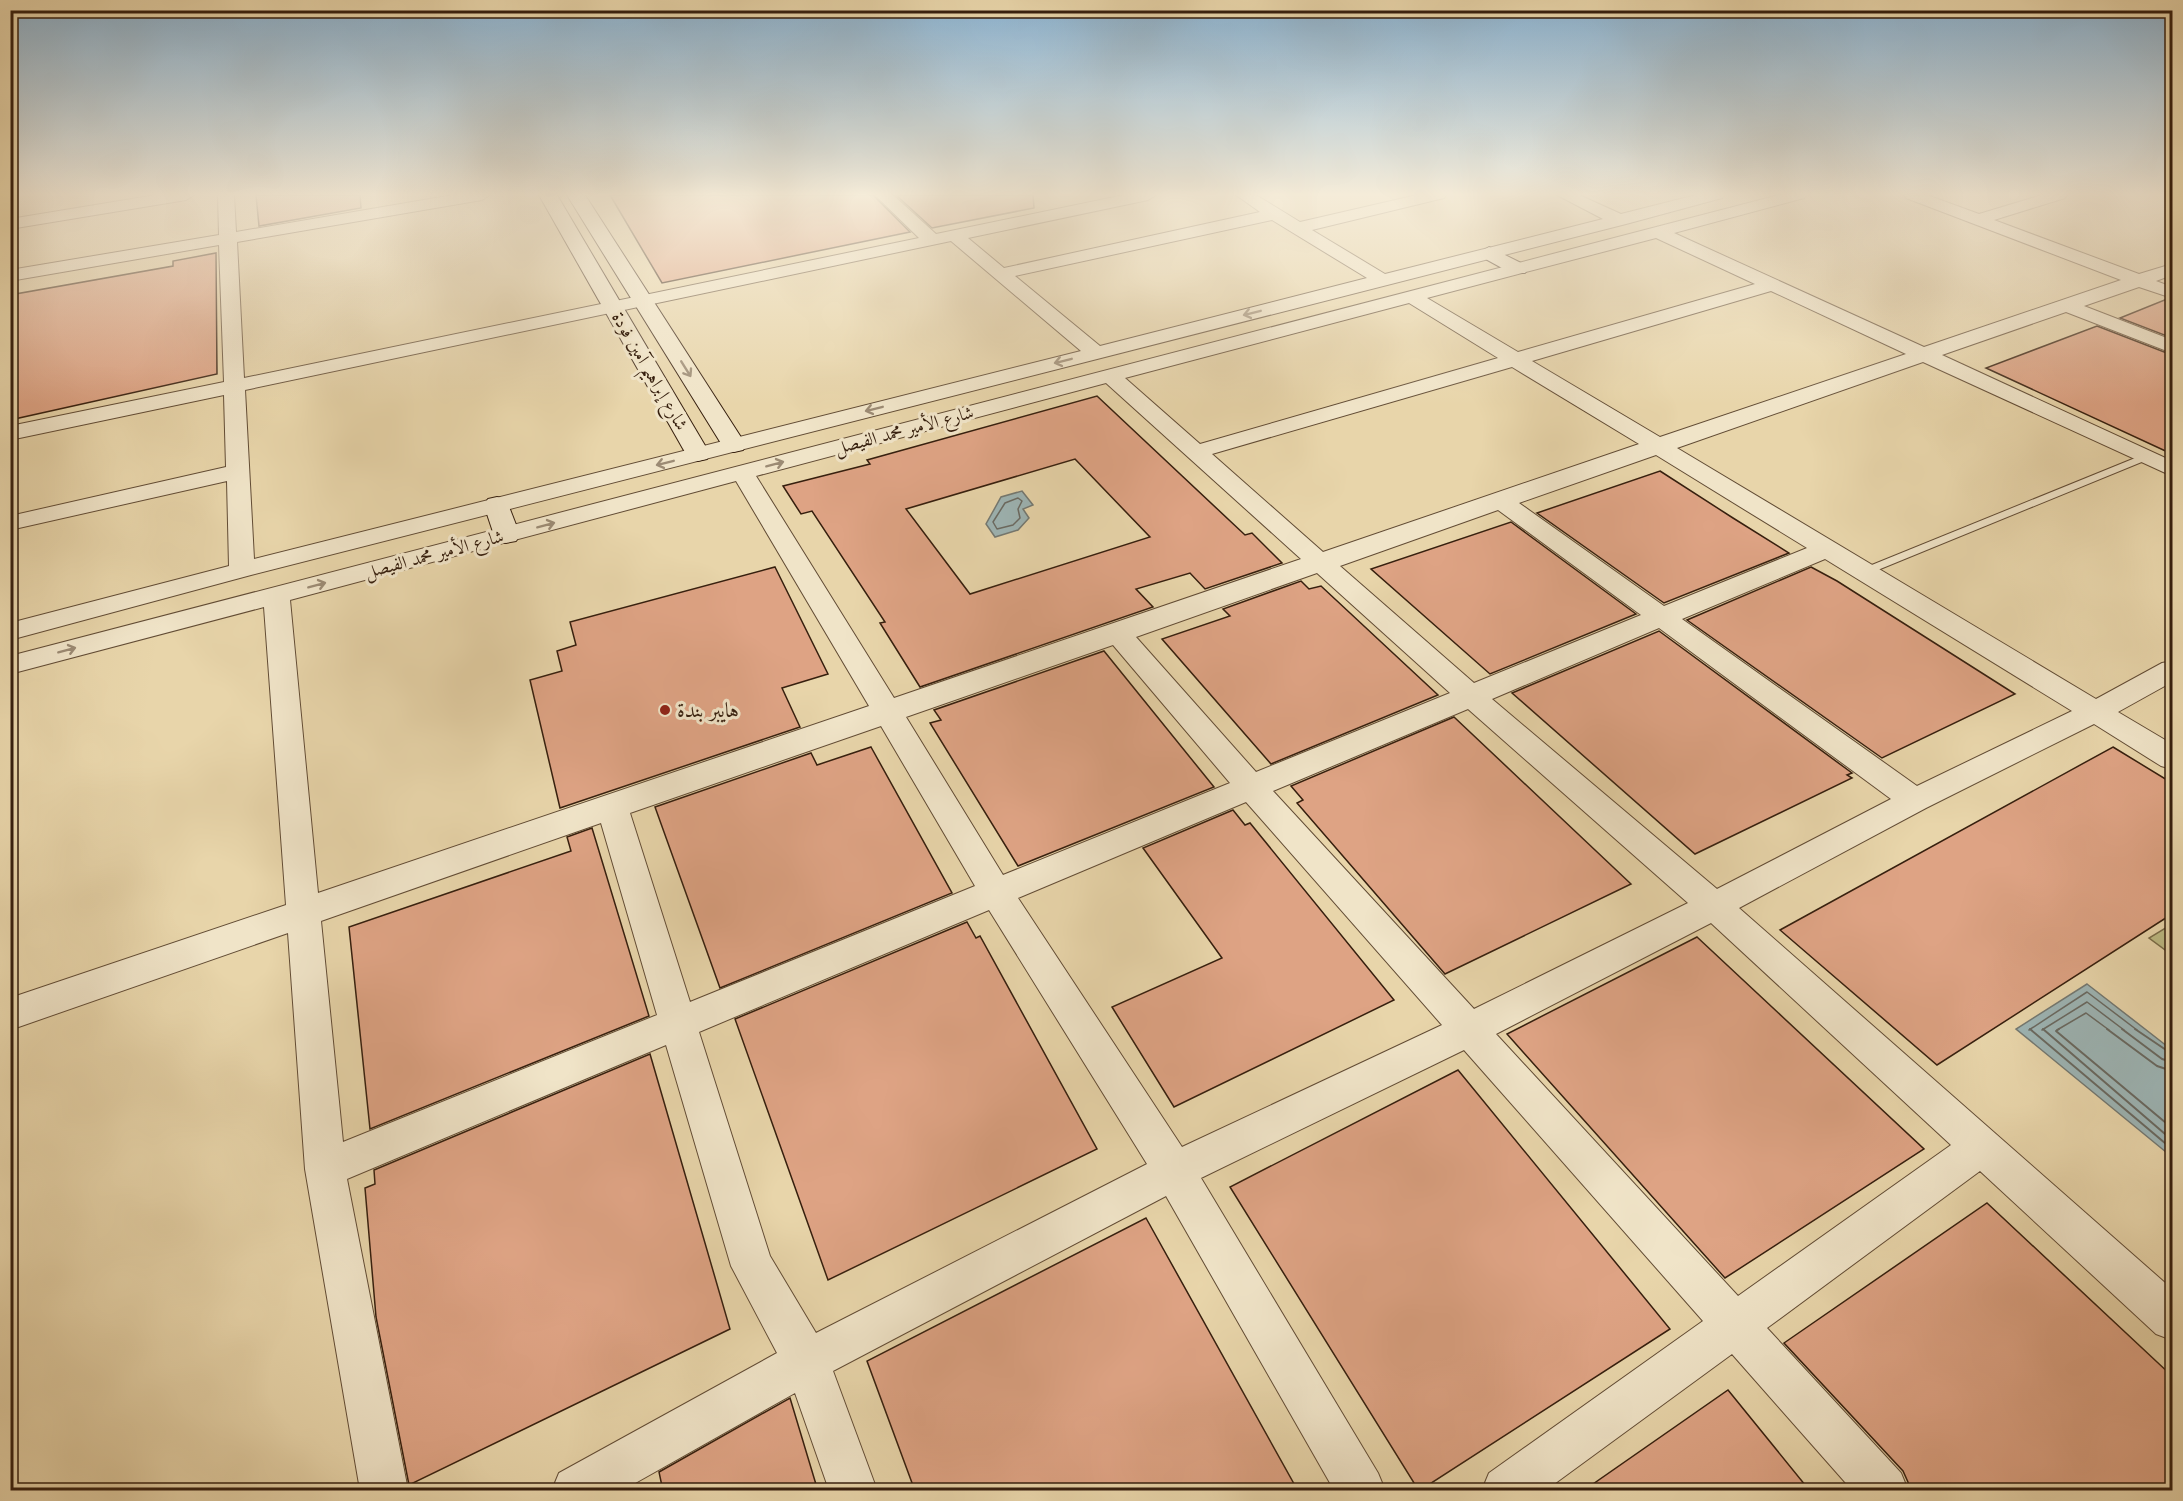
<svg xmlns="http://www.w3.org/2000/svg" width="2183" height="1501" font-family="'Old Standard TT',Amiri,serif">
	<rect width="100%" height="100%" fill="#e8d5aa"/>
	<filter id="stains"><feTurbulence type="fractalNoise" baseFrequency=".00333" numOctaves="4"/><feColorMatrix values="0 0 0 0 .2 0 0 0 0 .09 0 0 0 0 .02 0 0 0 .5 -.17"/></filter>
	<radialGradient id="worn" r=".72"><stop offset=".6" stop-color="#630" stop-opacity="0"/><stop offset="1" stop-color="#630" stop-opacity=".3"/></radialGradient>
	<path fill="#bdbb84" stroke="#7a6d49" stroke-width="1.5" d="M2172,924V955L2149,938Z"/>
	<g fill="#9db5b5" stroke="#747972" stroke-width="1.5">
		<path d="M1022,491L1033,505L1023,509L1029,518L1018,530L995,537L986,524L1001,497Z"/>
		<path d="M2087,984L2172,1050V1157L2016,1029Z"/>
	</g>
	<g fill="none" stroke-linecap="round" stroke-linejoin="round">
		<g stroke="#6a6a62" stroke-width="1.5">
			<path d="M1018,498L1022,501L1018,509L1020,518L1013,525L997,529L993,522L1005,503Z"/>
			<path d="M2029,1030L2087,992L2137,1030"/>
			<path d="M2042,1030L2087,1002L2124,1030"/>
			<path d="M2057,1030L2086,1013L2109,1030"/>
		</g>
		<g stroke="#6a6a62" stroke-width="2">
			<path d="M2030,1029L2172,1149"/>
			<path d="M2043,1029L2172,1140"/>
			<path d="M2059,1029L2056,1031L2172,1128"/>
			<path d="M2107,1029L2157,1066L2172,1071"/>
			<path d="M2122,1029L2162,1059L2172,1062"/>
			<path d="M2135,1029L2172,1054"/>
		</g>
	</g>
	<g fill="#dea384" stroke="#361f0e" stroke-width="1.5" fill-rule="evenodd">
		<path d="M256,195H360L361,208L259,226Z"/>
		<path d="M610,195H873L910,232L662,283Z"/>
		<path d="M896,195H1033L1034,208L932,228Z"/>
		<path d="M216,253L217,374L10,420V295L173,266V261Z"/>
		<path d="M2167,299L2172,300V338L2120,318Z"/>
		<path d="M2097,326L2172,355V454L1986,368Z"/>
		<path d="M1097,396L1245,535L1252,533L1282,563L1205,589L1190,573L1136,589L1153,607L920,687L880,623L885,622L812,511L801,514L783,486L870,464L867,460ZM1075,459L1150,537L970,594L906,509Z"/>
		<path d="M1660,471L1733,518L1789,553L1664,603L1537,513Z"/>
		<path d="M1511,522L1636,614L1490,674L1371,569Z"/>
		<path d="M775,567L828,674L782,688L800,727L560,808L530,680L562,671L557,651L576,645L570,622Z"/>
		<path d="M1811,567L1837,581L2015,694L1882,758L1687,620Z"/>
		<path d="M1301,581L1309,589L1321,586L1438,695L1271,764L1162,639L1230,616L1223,609Z"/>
		<path d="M1659,631L1852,773L1847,775L1852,778L1695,854L1512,693Z"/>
		<path d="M1104,651L1214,787L1018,866L930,723L941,720L934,710Z"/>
		<path d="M1454,717L1631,884L1445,974L1297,803L1303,800L1291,786Z"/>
		<path d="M871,747L952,893L720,988L655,807L811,753L817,765Z"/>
		<path d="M2113,747L2172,783V914L1937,1065L1780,930Z"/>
		<path d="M1233,810L1245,825L1250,823L1394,1000L1174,1107L1112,1007L1222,958L1143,848Z"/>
		<path d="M592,828L649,1016L370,1129L349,927L571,851L567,837Z"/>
		<path d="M967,922L976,938L980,936L1097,1149L828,1280L735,1019Z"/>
		<path d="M1697,937L1924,1149L1725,1278L1507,1034Z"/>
		<path d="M650,1054L730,1329L409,1485L376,1317L365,1188L375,1184L374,1170Z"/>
		<path d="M1458,1070L1670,1329L1419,1491L1230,1187Z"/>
		<path d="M1987,1203L2172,1376V1491H1912L1903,1471L1784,1343Z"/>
		<path d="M1146,1218L1298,1491H915L867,1361Z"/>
		<path d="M1728,1390L1810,1491H1583Z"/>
		<path d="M790,1398L818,1491H663L659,1472Z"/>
	</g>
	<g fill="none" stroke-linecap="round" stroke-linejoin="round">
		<defs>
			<path id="lane" d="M2145,454L2151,457L2149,459L1868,574H1858L1857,571Z"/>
			<g id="street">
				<path d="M156,195H194L186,200L10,229V219Z"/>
				<path d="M218,195H234L236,232L453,195H490L482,200L237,242L244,378L919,238L875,195H893L936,234L1124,195H1156L1148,200L968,238L1004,268L1260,212L1236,195H1256L1300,222L1417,195H1446L1444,198L1312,230L1385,274L1603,219L1557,195H1579L1621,214L1696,195H1724L1722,198L1626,224L251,575L10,640V623L229,566L227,481L10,530V516L226,467L224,395L10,440V426L224,382L219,245L10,281V270L219,235ZM1272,220L1367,278L1100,346L1015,276ZM951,241L1081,351L254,559L245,390Z"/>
				<path d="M1779,195H1806L1804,198L1674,233L1924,347L2121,280L1906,198L1904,195H1927L1979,214L2042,195H2067L2065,198L1994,220L2139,274L2172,264V275L2156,281L2172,287V298L2139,287L2084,306L2172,340V353L2066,312L1942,355L2172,461V476L1923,362L1677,448L2096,699L2162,663L2172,661V682L2118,712L2172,744V769L2161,766L2094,724L1926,808L1739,908L2172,1289V1340L2156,1334L1980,1171L1767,1328L1901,1473L1908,1490H1852L1732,1354L1546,1490H1482L1489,1473L1703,1321L1464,1050L1201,1178L1378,1473L1385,1490H1334L1166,1196L833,1371L877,1490H829L795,1393L623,1490H552L559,1473L777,1353L731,1266L666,1045L347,1179L408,1490H360L305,1169L288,933L10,1030V998L286,905L264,607L10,674V656ZM1656,238L1755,284L1518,352L1427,298ZM1771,291L1906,354L1660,437L1532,361ZM1409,303L1498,358L1200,444L1125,378ZM1512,367L1639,444L1323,552L1212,454ZM1106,383L1301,559L894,698L756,476ZM1656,455L1807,548L1664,606L1519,503ZM736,481L869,706L318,893L290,600ZM1498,510L1641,615L1474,683L1340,566ZM1825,559L2072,711L1917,786L1682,619ZM1317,573L1450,693L1256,772L1136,637ZM1659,628L1891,799L1717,889L1492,699ZM1113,645L1230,783L1003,875L906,717ZM1468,709L1688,903L1474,1009L1273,791ZM881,726L975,886L690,1002L630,813ZM1246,802L1442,1025L1182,1147L1018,898ZM601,823L657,1015L343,1142L321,921ZM989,910L1147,1164L816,1333L770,1256L699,1032ZM1711,923L1951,1145L1738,1296L1496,1034Z"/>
			</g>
			<g id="secondary">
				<path d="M539,195H557L710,454L707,459L698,461L689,459L686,454Z"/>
				<path d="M567,195H585L746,445L743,450L734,452L725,450L722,445Z"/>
				<path d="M1489,247L1525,265L1528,269L1525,273H1511L1482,257L1479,253Z"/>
				<path d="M497,497L506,499L520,535L516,541L506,543L496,541L484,505L488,499Z"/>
			</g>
		</defs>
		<use href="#lane" stroke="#624c35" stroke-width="2"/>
		<use href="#street" stroke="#624c35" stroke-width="2"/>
		<use href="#secondary" stroke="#361f0e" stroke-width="2"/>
		<use href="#lane" fill="#f0e4c8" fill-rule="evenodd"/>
		<use href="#street" fill="#f0e4c8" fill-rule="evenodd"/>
		<use href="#secondary" fill="#f0e4c8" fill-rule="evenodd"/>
	</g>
	<defs><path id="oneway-shaft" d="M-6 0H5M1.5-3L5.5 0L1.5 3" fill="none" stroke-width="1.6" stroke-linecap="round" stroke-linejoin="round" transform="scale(1.5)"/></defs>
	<g stroke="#9c8b74">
		<use href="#oneway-shaft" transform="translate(1252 313) rotate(166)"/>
		<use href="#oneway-shaft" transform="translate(1063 361) rotate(166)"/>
		<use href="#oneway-shaft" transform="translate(686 369) rotate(58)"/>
		<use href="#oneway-shaft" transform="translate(874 409) rotate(166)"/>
		<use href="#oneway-shaft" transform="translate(665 463) rotate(166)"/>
		<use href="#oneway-shaft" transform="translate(775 464) rotate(-15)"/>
		<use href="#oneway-shaft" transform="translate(546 525) rotate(-15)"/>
		<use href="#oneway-shaft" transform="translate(317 585) rotate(-15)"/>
		<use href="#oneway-shaft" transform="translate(67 650) rotate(-15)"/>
	</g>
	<linearGradient id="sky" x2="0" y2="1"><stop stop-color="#8ab4d4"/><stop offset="0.48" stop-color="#f5ecd9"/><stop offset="1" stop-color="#f5ecd9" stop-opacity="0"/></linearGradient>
	<rect width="2183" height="405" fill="url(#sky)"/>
	<circle fill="#8f2418" stroke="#f0e4c8" stroke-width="2" cx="665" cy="710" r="6"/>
	<g text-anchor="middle" stroke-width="6" stroke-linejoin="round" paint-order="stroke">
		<g font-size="18" fill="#361f0e" stroke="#f0e4c8">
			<text transform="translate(650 371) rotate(60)" y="6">شارع إبراهيم آمين فودة</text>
			<text transform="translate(904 430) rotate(-15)" y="6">شارع الأمير محمد الفيصل</text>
			<text transform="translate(434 554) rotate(-15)" y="6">شارع الأمير محمد الفيصل</text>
		</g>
		<g font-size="21" fill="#361f0e" stroke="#f0e4c8" text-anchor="start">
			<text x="677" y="717">هايبر بندة</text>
		</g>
	</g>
	<rect width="2183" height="1501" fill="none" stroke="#e8d5aa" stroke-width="36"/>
	<rect x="12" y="12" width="2159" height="1477" fill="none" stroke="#361f0e" stroke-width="3"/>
	<rect x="18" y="18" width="2147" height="1465" fill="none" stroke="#361f0e" stroke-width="1.5"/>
	<rect width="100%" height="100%" filter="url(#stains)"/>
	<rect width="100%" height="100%" fill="url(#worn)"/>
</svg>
